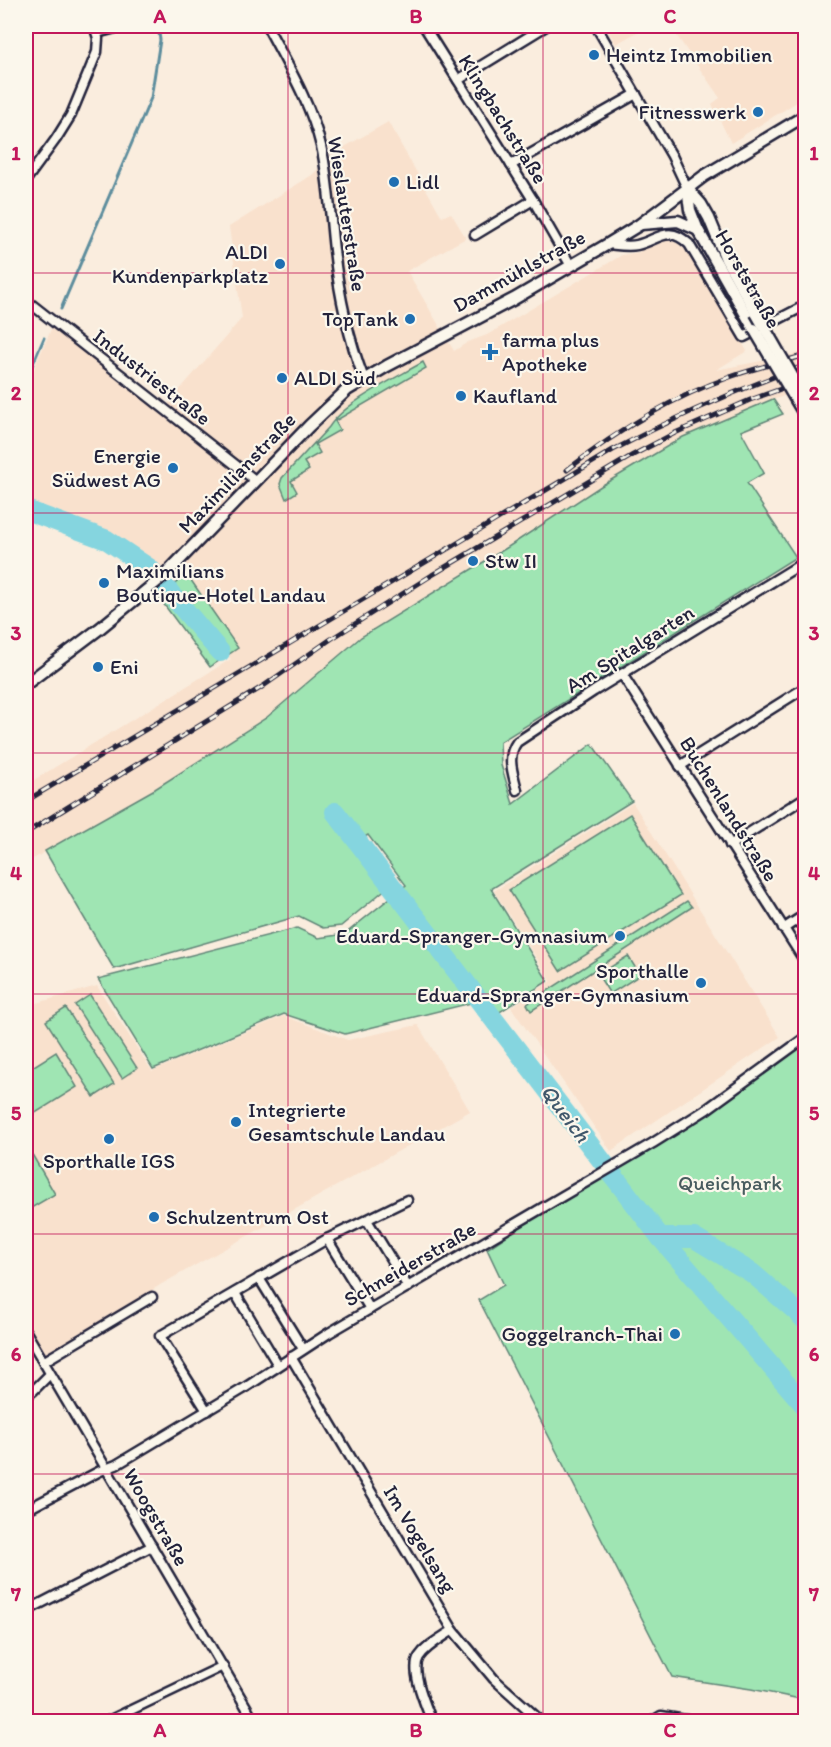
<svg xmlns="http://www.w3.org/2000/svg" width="831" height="1747" font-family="Itim,sans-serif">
	<rect width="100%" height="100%" fill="#faedde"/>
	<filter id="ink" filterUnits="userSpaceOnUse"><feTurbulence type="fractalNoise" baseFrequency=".0167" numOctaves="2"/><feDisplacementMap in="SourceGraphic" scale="12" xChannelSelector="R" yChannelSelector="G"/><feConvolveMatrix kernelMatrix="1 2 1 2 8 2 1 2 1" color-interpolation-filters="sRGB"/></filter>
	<g filter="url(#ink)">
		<g fill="#f9e1cd">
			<path d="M605,26H648L616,44Z"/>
			<path d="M670,26H805V97L731,143L712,104L720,98Z"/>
			<path d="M388,122L442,217L451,213L466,238L407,271L454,351L468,342L487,335L622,255L639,252L657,241L665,239L676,242L689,253L747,351L716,370L805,352V388L751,408L683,437L361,637L266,718L155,789L26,863V785L231,659L150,567L107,538L26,508V387L53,325L164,410L176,394L242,318L229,227L312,175L334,153Z"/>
			<path d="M633,803L780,1037L611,1151L511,1007L551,981L494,891Z"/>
			<path d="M97,986L152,1071L284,1016L348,1040L418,1025L470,1111L160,1285L51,1355L42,1352L26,1323V1006Z"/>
		</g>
		<g fill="#9fe5b3" stroke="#608477" stroke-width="1.5">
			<path d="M423,362L426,368L335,421L340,430L315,444L320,453L304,462L309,470L291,481L297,492L286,499L280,484L282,478L329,427C345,402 396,378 423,362Z"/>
			<path d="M773,399L783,414L741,431L764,473L747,483L796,557L500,742L501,765L513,804L592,744L632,801L491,889L548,981L495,1015L483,1000L345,1034L284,1014L153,1069L98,979L297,928L318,938L345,934L406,885L368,835L354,843L388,887L341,926L323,928L299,916L114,969L45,851L155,789L266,718L361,637L508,547L601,486L683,437Z"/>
			<path d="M186,573L238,648L210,667L160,599Z"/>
			<path d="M630,814L681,895L560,971L509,890Z"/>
			<path d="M687,901L692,907L531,1011L527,1004Z"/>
			<path d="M628,956L640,975L610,994L598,975Z"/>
			<path d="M90,995L137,1068L122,1078L75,1005Z"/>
			<path d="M66,1008L114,1084L94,1097L46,1021Z"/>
			<path d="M805,1044V1700L751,1689L672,1677L479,1300L504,1285L487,1249L611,1166L688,1121Z"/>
			<path d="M56,1052L77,1087L26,1119V1071Z"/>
			<path d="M26,1144L55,1194L26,1211Z"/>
		</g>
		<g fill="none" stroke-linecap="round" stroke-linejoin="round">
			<g stroke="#5d8d9d" stroke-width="3">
				<path d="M61,309L151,98L160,40L158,26"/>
				<path d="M26,380L44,338"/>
			</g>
			<g stroke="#85d5df" stroke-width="20">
				<path d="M26,510L107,540L149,568L220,652"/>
				<path d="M335,812L661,1238L806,1407"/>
				<path d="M661,1238H694L752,1273L796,1311L806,1321"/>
			</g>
			<defs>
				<g id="minor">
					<path d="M267,26C287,64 311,104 321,146C329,180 330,216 334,250C339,295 348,337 364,379"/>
					<path d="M424,26L533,200L571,266"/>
					<path d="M596,26L672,156L687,188"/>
					<path d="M97,33L123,26"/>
					<path d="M458,80L546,26"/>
					<path d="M511,165L636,94"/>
					<path d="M26,180L56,139L71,115L97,52L98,38L94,26"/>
					<path d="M475,235L533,200"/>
					<path d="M608,244C618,245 628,247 637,245C658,240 668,224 689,244L744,337L806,305"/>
					<path d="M26,300L256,481"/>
					<path d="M622,674L806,963"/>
					<path d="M680,766L806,687"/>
					<path d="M517,790C513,773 506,757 517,742L594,691L806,561"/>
					<path d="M730,845L806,797"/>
					<path d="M783,929L806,914"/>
					<path d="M367,1220L408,1287"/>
					<path d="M327,1239L370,1309"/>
					<path d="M259,1278L303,1349"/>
					<path d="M235,1293L278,1365"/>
					<path d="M26,1332L255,1722"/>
					<path d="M291,1357L453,1630L494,1679L542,1722"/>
					<path d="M43,1362L152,1297"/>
					<path d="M26,1395L33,1391L50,1374"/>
					<path d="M207,1411L160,1336L327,1239L407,1200"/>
					<path d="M26,1510L100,1471L116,1465L243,1389L329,1333L653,1143L707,1109L806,1037"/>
					<path d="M26,1611L152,1546"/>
					<path d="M106,1722L223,1666"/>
					<path d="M432,1722C426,1706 410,1671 419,1657C427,1645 442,1638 453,1630"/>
					<path d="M651,1722L661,1716L698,1722"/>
				</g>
				<g id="tertiary">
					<path d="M687,188L690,210L698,230L754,329"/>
					<path d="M687,188L701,204L709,218L726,259L756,313"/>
					<path d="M641,224L678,221L698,230"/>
					<path d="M26,684L99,629L165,575L309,426L347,390L387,366L514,299L608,244L639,225L704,176L806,115"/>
				</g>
			</defs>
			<use href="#minor" stroke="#22223b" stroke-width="13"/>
			<use href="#tertiary" stroke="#22223b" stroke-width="15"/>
			<use href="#minor" stroke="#fbf7ec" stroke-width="8"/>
			<use href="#tertiary" stroke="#fbf7ec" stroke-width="10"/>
			<defs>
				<g id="rail">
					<path d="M567,470C617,431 670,398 730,377C755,368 781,362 806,355"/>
					<path d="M26,801L613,450C676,417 738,389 806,365"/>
					<path d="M26,833L262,687L331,639L432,575L633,455L675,433L750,400L806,380"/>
				</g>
			</defs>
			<use href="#rail" stroke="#22223b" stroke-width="5"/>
			<use href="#rail" stroke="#fbf7ec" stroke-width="3" stroke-dasharray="9" stroke-linecap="butt"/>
			<defs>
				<g id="tertiary-bridge">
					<path d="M756,313L806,400"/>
					<path d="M754,329L806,417"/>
				</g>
			</defs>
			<use href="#tertiary-bridge" stroke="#22223b" stroke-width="15" stroke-linecap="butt"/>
			<use href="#tertiary-bridge" stroke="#fbf7ec" stroke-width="10"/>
		</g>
	</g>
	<path fill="none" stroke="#c2185b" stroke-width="1.5" stroke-opacity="0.55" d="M288,26V1722M543,26V1722M26,273H806M26,513H806M26,753H806M26,994H806M26,1234H806M26,1474H806"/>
	<g fill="#1f6fb2" stroke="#fbf7ec" stroke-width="2">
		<circle cx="594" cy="55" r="6"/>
		<circle cx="758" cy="112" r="6"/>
		<circle cx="394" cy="182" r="6"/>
		<circle cx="280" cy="264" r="6"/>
		<circle cx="410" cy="319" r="6"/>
		<path d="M487 343h6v6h6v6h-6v6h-6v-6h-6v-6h6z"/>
		<circle cx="282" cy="378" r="6"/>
		<circle cx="461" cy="396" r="6"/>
		<circle cx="173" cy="468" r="6"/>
		<circle cx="473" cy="561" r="6"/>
		<circle cx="104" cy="583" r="6"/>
		<circle cx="98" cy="667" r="6"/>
		<circle cx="620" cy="936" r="6"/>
		<circle cx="701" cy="983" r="6"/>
		<circle cx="236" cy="1122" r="6"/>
		<circle cx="109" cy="1139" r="6"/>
		<circle cx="154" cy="1217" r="6"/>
		<circle cx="675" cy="1334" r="6"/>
	</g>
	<g text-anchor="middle" stroke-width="4.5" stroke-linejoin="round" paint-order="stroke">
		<g font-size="21" fill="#22223b" stroke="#fbf7ec" text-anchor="start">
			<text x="606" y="62">Heintz Immobilien</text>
			<text x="746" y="119" text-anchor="end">Fitnesswerk</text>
			<text x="406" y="189">Lidl</text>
			<text x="268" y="259" text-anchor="end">ALDI<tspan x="268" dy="24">Kundenparkplatz</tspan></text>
			<text x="398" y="326" text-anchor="end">TopTank</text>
			<text x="502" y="347">farma plus<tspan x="502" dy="24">Apotheke</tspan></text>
			<text x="294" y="385">ALDI Süd</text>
			<text x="473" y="403">Kaufland</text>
			<text x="161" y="463" text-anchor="end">Energie<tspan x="161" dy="24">Südwest AG</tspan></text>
			<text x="485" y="568">Stw II</text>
			<text x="116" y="578">Maximilians<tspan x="116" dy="24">Boutique-Hotel Landau</tspan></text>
			<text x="110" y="674">Eni</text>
			<text x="608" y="943" text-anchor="end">Eduard-Spranger-Gymnasium</text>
			<text x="689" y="978" text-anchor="end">Sporthalle<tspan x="689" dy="24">Eduard-Spranger-Gymnasium</tspan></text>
			<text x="248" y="1117">Integrierte<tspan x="248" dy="24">Gesamtschule Landau</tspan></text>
			<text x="109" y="1168" text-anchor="middle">Sporthalle IGS</text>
			<text x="166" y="1224">Schulzentrum Ost</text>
			<text x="663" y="1341" text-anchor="end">Goggelranch-Thai</text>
		</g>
		<g font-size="21" fill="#22223b" stroke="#fbf7ec">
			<text transform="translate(503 119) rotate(58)" y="7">Klingbachstraße</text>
			<text transform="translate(347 214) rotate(81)" y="7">Wieslauterstraße</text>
			<text transform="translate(519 271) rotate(-29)" y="7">Dammühlstraße</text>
			<text transform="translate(748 279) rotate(60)" y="7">Horststraße</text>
			<text transform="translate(152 377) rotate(38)" y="7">Industriestraße</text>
			<text transform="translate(237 473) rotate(-46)" y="7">Maximilianstraße</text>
			<text transform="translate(630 649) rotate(-32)" y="7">Am Spitalgarten</text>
			<text transform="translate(729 809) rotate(58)" y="7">Buchenlandstraße</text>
			<text transform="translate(410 1264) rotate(-30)" y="7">Schneiderstraße</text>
			<text transform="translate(156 1517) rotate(60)" y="7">Woogstraße</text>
			<text transform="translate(420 1539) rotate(59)" y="7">Im Vogelsang</text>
		</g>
		<g font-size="21" fill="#485c5f" stroke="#fbf7ec">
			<text x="730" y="1190">Queichpark</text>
		</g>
		<g font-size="22" font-style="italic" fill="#40586c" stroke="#fbf7ec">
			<text transform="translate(566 1113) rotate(53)" y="8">Queich</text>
		</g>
	</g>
	<rect width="831" height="1747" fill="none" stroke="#fbf7ec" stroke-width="66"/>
	<rect x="33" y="33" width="765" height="1681" fill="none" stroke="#c2185b" stroke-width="2"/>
	<g font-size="20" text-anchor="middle" font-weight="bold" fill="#c2185b">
		<text x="160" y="23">A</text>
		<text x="416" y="23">B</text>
		<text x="670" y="23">C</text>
		<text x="16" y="160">1</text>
		<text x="814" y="160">1</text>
		<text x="16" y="400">2</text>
		<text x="814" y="400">2</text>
		<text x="16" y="640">3</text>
		<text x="814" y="640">3</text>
		<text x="16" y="880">4</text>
		<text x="814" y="880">4</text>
		<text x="16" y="1120">5</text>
		<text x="814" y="1120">5</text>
		<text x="16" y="1361">6</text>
		<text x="814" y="1361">6</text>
		<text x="16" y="1601">7</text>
		<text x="814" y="1601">7</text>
		<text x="160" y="1737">A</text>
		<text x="416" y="1737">B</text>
		<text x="670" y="1737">C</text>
	</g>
</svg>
